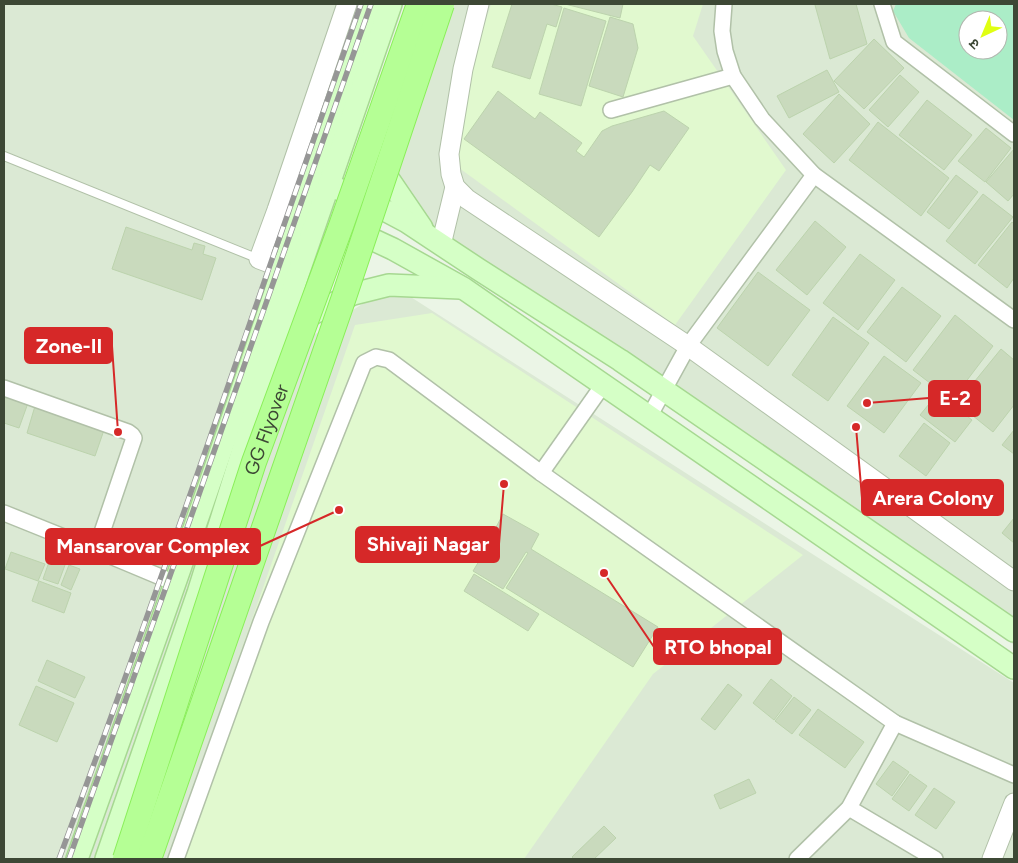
<svg xmlns="http://www.w3.org/2000/svg" width="1018" height="863" font-family="Figtree,'Noto Sans Devanagari',sans-serif">
	<rect width="100%" height="100%" fill="#ebf5e6"/>
	<g fill="#dbe9d4" fill-rule="evenodd">
		<path d="M4,4H373L310,196L343,206L1014,657V678L343,206L289,351L392,285L1014,683V859H4Z"/>
		<path d="M449,4H1014V645L381,209ZM968,20H998V50H968Z"/>
	</g>
	<g fill="#e1f9cf">
		<path d="M491,4H703L693,36L786,170L675,325L444,157Z"/>
		<path d="M432,313L803,555L653,674L524,859H168L355,325Z"/>
	</g>
	<path fill="#abedc7" fill-rule="evenodd" d="M896,4H1014V120L909,38L893,11ZM968,20H998V50H968Z"/>
	<g fill="#c9dabd" stroke="#bcd3ad">
		<path d="M512,4H551L562,7L556,27L547,24L530,79L492,67Z"/>
		<path d="M565,4H623L620,18Z"/>
		<path d="M818,4H856L867,44L830,59L815,5Z"/>
		<path d="M564,8L606,21L581,106L539,94Z"/>
		<path d="M610,17L633,24L638,48L623,97L589,86Z"/>
		<path d="M874,39L904,68L864,109L834,81Z"/>
		<path d="M827,70L839,92L789,118L777,96Z"/>
		<path d="M900,75L919,92L888,127L869,110Z"/>
		<path d="M498,91L535,119L540,112L582,143L576,151L584,157L602,131L612,126L664,111L689,128L659,171L650,165L632,192L599,237L464,139Z"/>
		<path d="M839,94L870,124L834,163L803,134Z"/>
		<path d="M927,100L972,135L944,170L899,135Z"/>
		<path d="M878,122L949,178L921,216L849,160Z"/>
		<path d="M986,128L1011,148L985,182L958,161Z"/>
		<path d="M1014,149V194L1008,201L986,182Z"/>
		<path d="M956,175L978,192L949,229L927,212Z"/>
		<path d="M983,194L1013,217L975,264L946,241Z"/>
		<path d="M815,221L846,247L807,295L776,270Z"/>
		<path d="M1012,222L1014,224V278L1007,288L978,265Z"/>
		<path d="M126,227L192,250L194,243L205,246L203,254L216,258L202,300L112,269Z"/>
		<path d="M860,254L895,280L858,330L823,303Z"/>
		<path d="M758,272L810,310L768,366L717,328Z"/>
		<path d="M902,287L941,316L906,362L867,332Z"/>
		<path d="M955,315L993,346L952,400L913,370Z"/>
		<path d="M833,317L869,343L828,401L792,375Z"/>
		<path d="M1001,349L1014,360V405L993,432L957,403Z"/>
		<path d="M884,356L921,383L884,433L847,406Z"/>
		<path d="M938,393L972,420L955,442L920,415Z"/>
		<path d="M4,394L28,403L19,428L4,423Z"/>
		<path d="M35,406L104,430L95,456L27,433Z"/>
		<path d="M924,423L950,443L926,476L899,456Z"/>
		<path d="M1014,430V454L1002,445Z"/>
		<path d="M503,514L539,534L531,549L658,627L633,667L506,588L528,553L526,552L503,589L473,571L495,535L493,533Z"/>
		<path d="M1014,518V543L1002,533Z"/>
		<path d="M11,552L45,564L38,581L5,569Z"/>
		<path d="M50,559L65,565L58,584L43,579Z"/>
		<path d="M69,565L80,569L71,590L61,585Z"/>
		<path d="M474,574L539,614L528,631L464,591Z"/>
		<path d="M39,581L71,593L64,613L32,601Z"/>
		<path d="M47,660L85,677L75,698L38,681Z"/>
		<path d="M771,679L792,696L774,720L753,703Z"/>
		<path d="M728,684L742,695L715,730L701,719Z"/>
		<path d="M36,686L74,703L57,742L19,725Z"/>
		<path d="M794,697L811,710L792,734L775,721Z"/>
		<path d="M818,709L864,742L845,768L799,735Z"/>
		<path d="M893,761L909,772L892,796L876,784Z"/>
		<path d="M910,774L927,786L909,811L892,799Z"/>
		<path d="M749,779L756,793L720,809L714,795Z"/>
		<path d="M934,788L955,802L936,829L915,815Z"/>
		<path d="M604,826L616,838L594,859H574L572,857Z"/>
	</g>
	<g fill="none" stroke-linecap="round" stroke-linejoin="round">
		<defs>
			<path id="service" d="M4,156L259,259"/>
			<g id="minor">
				<path d="M724,4L722,31L725,51L733,76L762,119L814,175L1014,320"/>
				<path d="M882,4L894,42L1014,134"/>
				<path d="M611,110L733,76"/>
				<path d="M4,388L128,432L132,435L134,438L96,550"/>
				<path d="M649,417L688,346L814,175"/>
				<path d="M541,473L603,385"/>
				<path d="M4,513L96,550L175,583"/>
				<path d="M849,808L935,859"/>
				<path d="M176,859L261,622L364,363L376,357L389,360L541,473L895,723L1014,775"/>
				<path d="M797,859L849,808L895,723"/>
			</g>
			<g id="tertiary">
				<path d="M479,4L463,69L449,154L451,174L455,187L467,199L688,346L1014,581"/>
				<path d="M441,245L455,187"/>
				<path d="M283,268L259,259L277,210L347,4"/>
				<path d="M992,859L1014,803"/>
			</g>
			<g id="secondary">
				<path d="M377,162L422,228"/>
				<path d="M336,188L375,205L407,222L478,269L620,360L1014,631"/>
				<path d="M350,229L393,249L463,288L1014,668"/>
				<path d="M298,321L353,294L389,285L460,288"/>
				<path d="M77,859C141,681 204,502 265,322C301,216 335,109 373,4"/>
				<path d="M106,859L198,593L298,274L391,4"/>
			</g>
		</defs>
		<use href="#service" stroke="#b1c1a8" stroke-width="10"/>
		<use href="#minor" stroke="#b1c1a8" stroke-width="18"/>
		<use href="#tertiary" stroke="#b1c1a8" stroke-width="21"/>
		<use href="#secondary" stroke="#a6d891" stroke-width="24"/>
		<use href="#service" stroke="#fff" stroke-width="8"/>
		<use href="#minor" stroke="#fff" stroke-width="15"/>
		<use href="#tertiary" stroke="#fff" stroke-width="19"/>
		<use href="#secondary" stroke="#d5ffc6" stroke-width="21"/>
		<defs>
			<g id="rail">
				<path d="M59,859C164,576 261,289 361,4"/>
				<path d="M69,859L197,500L371,4"/>
			</g>
		</defs>
		<use href="#rail" stroke="#969696" stroke-width="5.5"/>
		<use href="#rail" stroke="#fff" stroke-width="4" stroke-dasharray="11" stroke-linecap="butt"/>
		<defs>
			<g id="primary-bridge">
				<path id="s1" d="M125,859L254,462L341,226L419,4"/>
				<path d="M149,859L343,300L442,4"/>
			</g>
		</defs>
		<use href="#primary-bridge" stroke="#8aef5a" stroke-width="26" stroke-linecap="butt"/>
		<use href="#primary-bridge" stroke="#b5ff95" stroke-width="24"/>
	</g>
	<g text-anchor="middle" stroke-width="4" stroke-linejoin="round" paint-order="stroke">
		<g font-size="19" fill="#3d4835" stroke="#fff">
			<text dy="7" stroke="none"><textPath href="#s1" startOffset="452">GG Flyover</textPath></text>
		</g>
	</g>
	<path fill="none" stroke="#d62828" stroke-width="2" d="M118 432L112 346M867 403L929 398M856 427L862 498M504 484L499 544M339 510L260 546M604 573L654 647"/>
	<g fill="#d62828" stroke="#fff" stroke-width="2">
		<circle cx="118" cy="432" r="5"/>
		<circle cx="867" cy="403" r="5"/>
		<circle cx="856" cy="427" r="5"/>
		<circle cx="504" cy="484" r="5"/>
		<circle cx="339" cy="510" r="5"/>
		<circle cx="604" cy="573" r="5"/>
	</g>
	<g fill="#d62828" stroke="#d62828" stroke-width="2">
		<rect x="25" y="328" width="87" height="35" rx="5"/>
		<rect x="929" y="381" width="51" height="35" rx="5"/>
		<rect x="862" y="480" width="141" height="35" rx="5"/>
		<rect x="356" y="527" width="143" height="35" rx="5"/>
		<rect x="46" y="529" width="214" height="35" rx="5"/>
		<rect x="654" y="629" width="127" height="35" rx="5"/>
	</g>
	<g font-size="20" text-anchor="middle" font-weight="bold" fill="#fff">
		<text x="69" y="353">Zone-II</text>
		<text x="955" y="405">E-2</text>
		<text x="933" y="505">Arera Colony</text>
		<text x="428" y="551">Shivaji Nagar</text>
		<text x="153" y="553">Mansarovar Complex</text>
		<text x="718" y="654">RTO bhopal</text>
	</g>
	<rect width="1018" height="863" fill="none" stroke="#3d4835" stroke-width="10"/>
	<g transform="translate(983 35) rotate(224)"><circle r="24" fill="#ffffff" stroke="#b1b6ae"/>
	<path d="M0-4L9 19L0 12L-9 19Z" fill="#e0ff13"/>
	<text y="-8" font-size="14" font-weight="bold" text-anchor="middle" fill="#3d4835">उ</text>
	</g>
</svg>
